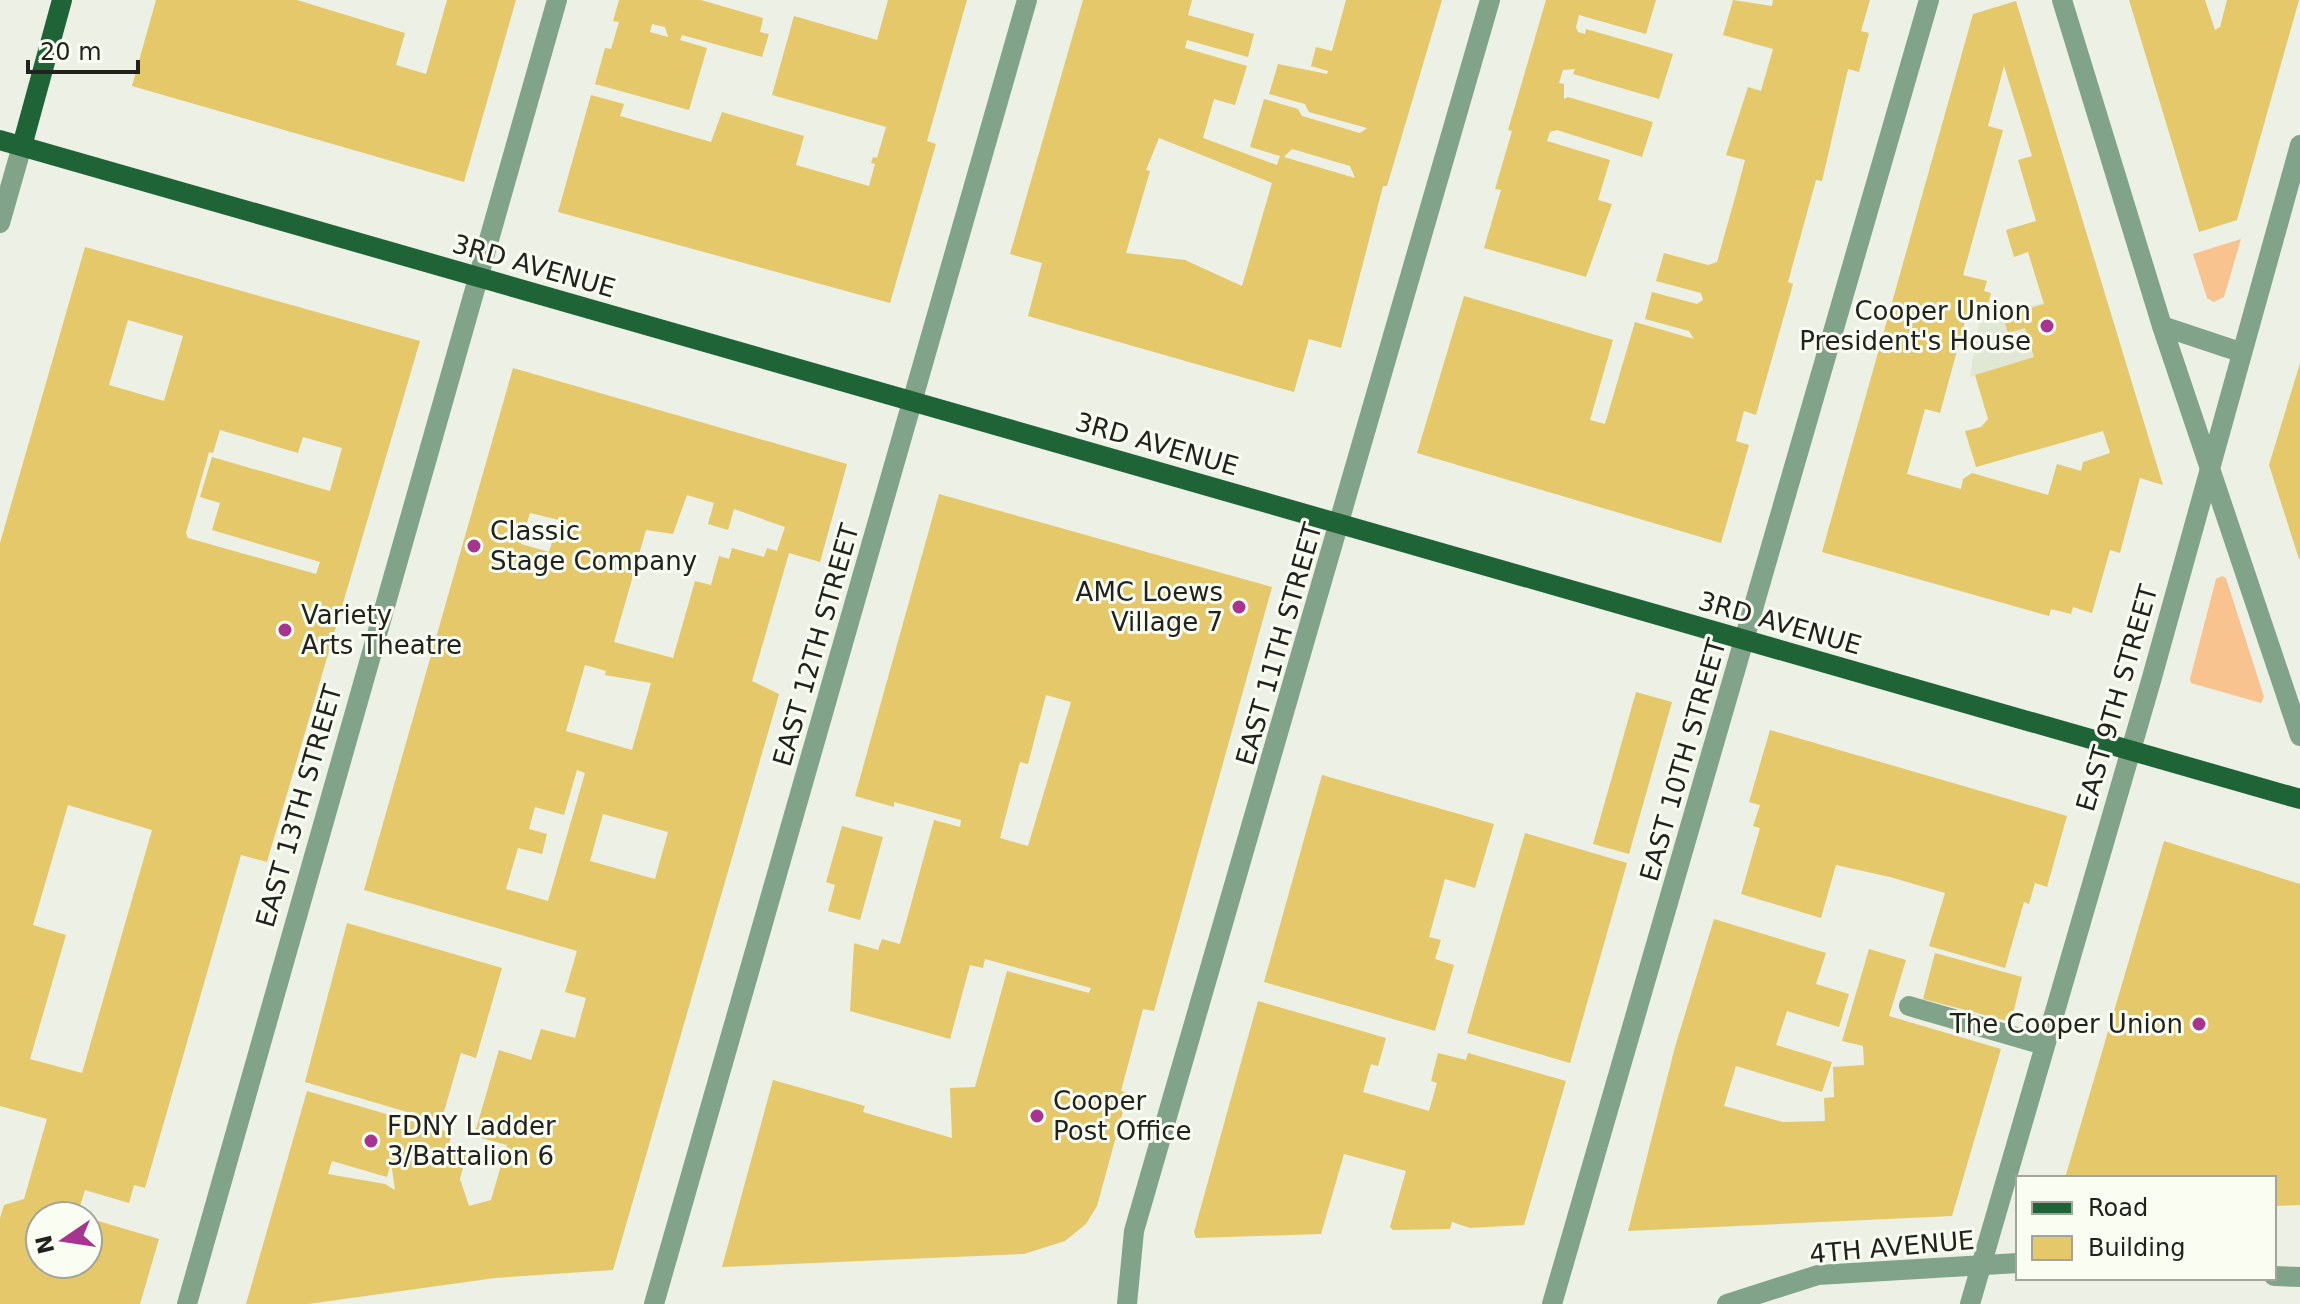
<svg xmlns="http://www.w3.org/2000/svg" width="2300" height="1304" font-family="'DejaVu Sans',sans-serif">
	<rect width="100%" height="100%" fill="#ecf0e5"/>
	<path fill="#e1e7d5" d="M2101,286L2117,332L1970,377L1979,321Z"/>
	<g fill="#f9c390">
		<path d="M2241,239L2224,297L2214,302L2207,298L2193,254Z"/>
		<path d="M2222,576L2226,578L2264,697L2261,703L2191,683L2190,679L2216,579Z"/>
	</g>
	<g fill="#e4c86a" fill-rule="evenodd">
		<path d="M156,0H297L405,33L396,65L426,74L447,0H516L464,182L132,86Z"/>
		<path d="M619,0H701L763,18L760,32L769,34L762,57L682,35L680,40L707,48L689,110L595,84L605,48L611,49L619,22L613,21ZM652,24L665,27L668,37L650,32Z"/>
		<path d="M888,0H967L927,141L936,144L890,303L558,212L591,95L624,104L620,116L711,142L722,112L804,136L796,165L869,186L875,164L871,163L873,157L877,158L886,127L772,95L794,16L877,40Z"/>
		<path d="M1083,0H1192L1188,15L1254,34L1248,57L1187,40L1185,48L1247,66L1235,105L1214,99L1203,138L1277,165L1280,156L1250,147L1264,99L1298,109L1302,116L1360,133L1367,128L1309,112L1305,104L1269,94L1278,64L1327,74L1328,71L1311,66L1316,47L1332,51L1346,0H1442L1387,186H1383L1341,348L1309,339L1294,392L1028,316L1042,263L1010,254ZM1159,138L1272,183L1242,286L1185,260L1126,253L1150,171L1146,170ZM1292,149L1350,166L1355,178L1284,157Z"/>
		<path d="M1546,0H1656L1646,34L1579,15L1576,27L1578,32L1585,34L1586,29L1673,54L1659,99L1573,74L1575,69L1563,70L1559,83L1564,84V99L1568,97L1653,122L1642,157L1557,130L1550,132L1547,141L1610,160L1598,200L1612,204L1586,277L1484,248L1501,190L1495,189L1512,131L1508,130Z"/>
		<path d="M1733,0L1772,6L1773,0H1870L1861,31L1869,33L1859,72L1848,69L1822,181L1816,180L1788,282L1793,284L1756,415L1744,411L1736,441L1749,445L1721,543L1417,453L1464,296L1613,340L1590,420L1605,424L1635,322L1694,339L1689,331L1645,319L1652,292L1697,304L1703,300L1701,293L1656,281L1664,253L1708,265L1717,262L1736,194L1745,160L1726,155L1748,87L1761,91L1773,49L1723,35Z"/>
		<path d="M2129,0H2205L2215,30L2220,27L2227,0H2299L2237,220L2199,232Z"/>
		<path d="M2016,1L2163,485L2140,478L2120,553L2110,550L2092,613L2073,607L2071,614L2051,609L2049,616L1822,552L1973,14ZM2004,66L2032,156L2018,160L2036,221L2006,230L2014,257L2028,252L2044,304L2003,316L2008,333L2025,328L2034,357L1975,375L1988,419L1981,427L1965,431L1976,467L2103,431L2110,453L2083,462L2081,471L2057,464L2048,495L1972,473L1963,479L1961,489L1907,474L1925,409L1940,413L1969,307L1986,312L1991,293L1984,291L1987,281L1963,275L2003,130L1988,126Z"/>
		<path d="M85,247L420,341L267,862L241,855L145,1188L134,1185L129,1203L85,1190L77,1216H40V1264H88V1218L159,1239L140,1304H0V1218L4,1205L24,1199L47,1119L0,1106V543ZM128,320L183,336L164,401L109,385ZM220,430L298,453L303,437L342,448L330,491L212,457L200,497L220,503L212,530L320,562L316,574L188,538L186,533L209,452L213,453ZM68,805L152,830L82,1073L30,1059L66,935L33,925Z"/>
		<path d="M2300,363V559H2299L2269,465Z"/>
		<path d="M513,368L847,464L820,562L789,553L752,681L779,694L776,705L613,1270L495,1278L308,1304H246L307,1091L452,1133L446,1155L467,1152L460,1179L469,1206L491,1200L507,1145L474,1136L499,1050L531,1060L541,1029L575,1038L586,998L565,992L577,951L364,890ZM687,495L714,503L708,524L728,530L734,509L785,527L777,551L767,548L764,557L732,548L729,559L719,556L711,585L695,581L673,658L614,642L646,530L673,534ZM530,513L559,520L549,552L521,544ZM585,665L606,671L605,675L651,683L632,750L566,731ZM577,770L585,773L548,901L506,889L518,848L542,854L547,834L529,829L535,807L564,815ZM603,814L668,832L655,879L590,861ZM332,1161L387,1177L391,1162L395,1190L385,1184L328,1174Z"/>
		<path d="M939,494L1272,587L1154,1011L1143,1009L1121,1091L1128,1093L1097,1206L1086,1224L1065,1241L1024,1254L722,1267L773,1080L865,1106L863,1112L952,1138L950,1088L975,1087L1007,971L1089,993L1091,988L985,959L983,968L970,965L950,1039L850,1011L854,943L878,950L882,939L900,944L934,820L960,827L961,820L894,802V807L855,796ZM1046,695L1071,702L1028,846L1000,838L1020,762L1028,764Z"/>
		<path d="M1636,692L1672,702L1629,854L1593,844Z"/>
		<path d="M1770,730L2067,816L2047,887L2035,883L2029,904L2024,902L2005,968L1929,946L1945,893L1890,877L1836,865L1821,918L1741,894L1760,828L1753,826L1760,805L1749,802Z"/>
		<path d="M1322,775L1494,824L1475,888L1445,879L1429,937L1441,940L1435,959L1454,965L1435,1031L1264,982Z"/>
		<path d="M842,826L883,837L860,920L828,911L835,885L826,882Z"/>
		<path d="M1525,833L1627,863L1570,1063L1467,1033Z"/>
		<path d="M2164,841L2300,884V1205L2274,1206V1178H2065Z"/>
		<path d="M1714,919L1826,953L1816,984L1849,994L1839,1027L1787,1011L1776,1045L1832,1062L1822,1092L1736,1066L1724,1106L1783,1122L1825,1121L1824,1098L1834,1097L1833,1067L1864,1065L1863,1046L1842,1041L1869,949L1906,960L1889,1016L2001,1049L1952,1216L1628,1231L1675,1047Z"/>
		<path d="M347,923L502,968L476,1058L461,1053L441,1122L305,1082Z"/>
		<path d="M1935,953L2022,977L2011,1022L1923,999Z"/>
		<path d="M1258,1001L1386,1038L1378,1066L1371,1064L1363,1092L1429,1111L1437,1083L1431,1081L1438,1053L1466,1060L1468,1053L1566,1081L1524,1225L1470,1228L1452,1222L1450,1229L1393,1230L1390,1227L1406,1171L1344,1154L1321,1234L1196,1238L1194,1232Z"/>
	</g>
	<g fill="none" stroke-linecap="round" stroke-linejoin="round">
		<g stroke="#81a389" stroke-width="20">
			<path d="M2062,0L2162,326L2300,736"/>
			<path d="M0,223L22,146"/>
			<path d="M2162,326L2240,352"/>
			<path d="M1909,1006L2044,1045"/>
			<path d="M2274,1276L2300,1277"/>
			<path d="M187,1304L557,0"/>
			<path d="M654,1304L1027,0"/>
			<path d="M1127,1304L1134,1231L1490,0"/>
			<path d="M1552,1304L1929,0"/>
			<path d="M1727,1304L1818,1275L2018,1263"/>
			<path d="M1970,1304L2151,681L2300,145"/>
		</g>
		<g stroke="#1e6437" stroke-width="20">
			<path d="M0,140L2300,799"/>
			<path d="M22,146L62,0"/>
		</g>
	</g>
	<g fill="#a73590" stroke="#f9fdf2" stroke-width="3">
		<circle cx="2047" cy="326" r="8"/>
		<circle cx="474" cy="546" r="8"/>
		<circle cx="1239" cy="607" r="8"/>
		<circle cx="285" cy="630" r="8"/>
		<circle cx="2199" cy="1024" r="8"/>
		<circle cx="1037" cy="1116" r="8"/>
		<circle cx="371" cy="1141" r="8"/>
	</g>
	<g text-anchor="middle" stroke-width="6" stroke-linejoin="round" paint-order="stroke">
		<g font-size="26" fill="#21221e" stroke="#f9fdf2">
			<text transform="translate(534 266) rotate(16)" y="9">3RD AVENUE</text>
			<text transform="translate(1157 444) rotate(16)" y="9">3RD AVENUE</text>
			<text transform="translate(1780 623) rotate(16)" y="9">3RD AVENUE</text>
			<text transform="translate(1279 644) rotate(-74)" y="9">EAST 11TH STREET</text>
			<text transform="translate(816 645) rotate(-74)" y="9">EAST 12TH STREET</text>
			<text transform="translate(2117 698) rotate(-74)" y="9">EAST 9TH STREET</text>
			<text transform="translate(1683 760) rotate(-74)" y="9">EAST 10TH STREET</text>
			<text transform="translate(299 806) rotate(-74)" y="9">EAST 13TH STREET</text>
			<text transform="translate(1892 1247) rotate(-5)" y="9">4TH AVENUE</text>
		</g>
		<g font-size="26" fill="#21221e" stroke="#f9fdf2" text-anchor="start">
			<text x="2031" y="320" text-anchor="end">Cooper Union<tspan x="2031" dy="30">President's House</tspan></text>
			<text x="490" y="540">Classic<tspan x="490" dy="30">Stage Company</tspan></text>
			<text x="1223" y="601" text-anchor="end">AMC Loews<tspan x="1223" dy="30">Village 7</tspan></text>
			<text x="301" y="624">Variety<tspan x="301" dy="30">Arts Theatre</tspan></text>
			<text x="2183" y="1033" text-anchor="end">The Cooper Union</text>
			<text x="1053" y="1110">Cooper<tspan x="1053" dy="30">Post Office</tspan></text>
			<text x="387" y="1135">FDNY Ladder<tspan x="387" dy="30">3/Battalion 6</tspan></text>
		</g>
	</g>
	<rect x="2016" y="1176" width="260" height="104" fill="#f9fdf2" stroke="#a3a59d" stroke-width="2"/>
	<rect x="2032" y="1202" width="40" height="12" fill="#1e6437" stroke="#a3a59d" stroke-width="2"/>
	<text x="2088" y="1216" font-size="24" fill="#21221e">Road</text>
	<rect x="2032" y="1236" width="40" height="24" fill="#e4c86a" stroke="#a3a59d" stroke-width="2"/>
	<text x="2088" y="1256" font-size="24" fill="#21221e">Building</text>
	<g transform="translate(64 1240) rotate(257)"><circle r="38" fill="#f9fdf2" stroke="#a3a59d" stroke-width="2"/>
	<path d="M0-6L14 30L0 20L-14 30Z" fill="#a73590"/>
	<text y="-12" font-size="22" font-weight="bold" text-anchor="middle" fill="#21221e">N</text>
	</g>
	<path d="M28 60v12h110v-12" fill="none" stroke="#21221e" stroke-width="4"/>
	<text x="40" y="60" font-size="24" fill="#21221e" stroke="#f9fdf2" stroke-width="6" paint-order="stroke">20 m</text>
</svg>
